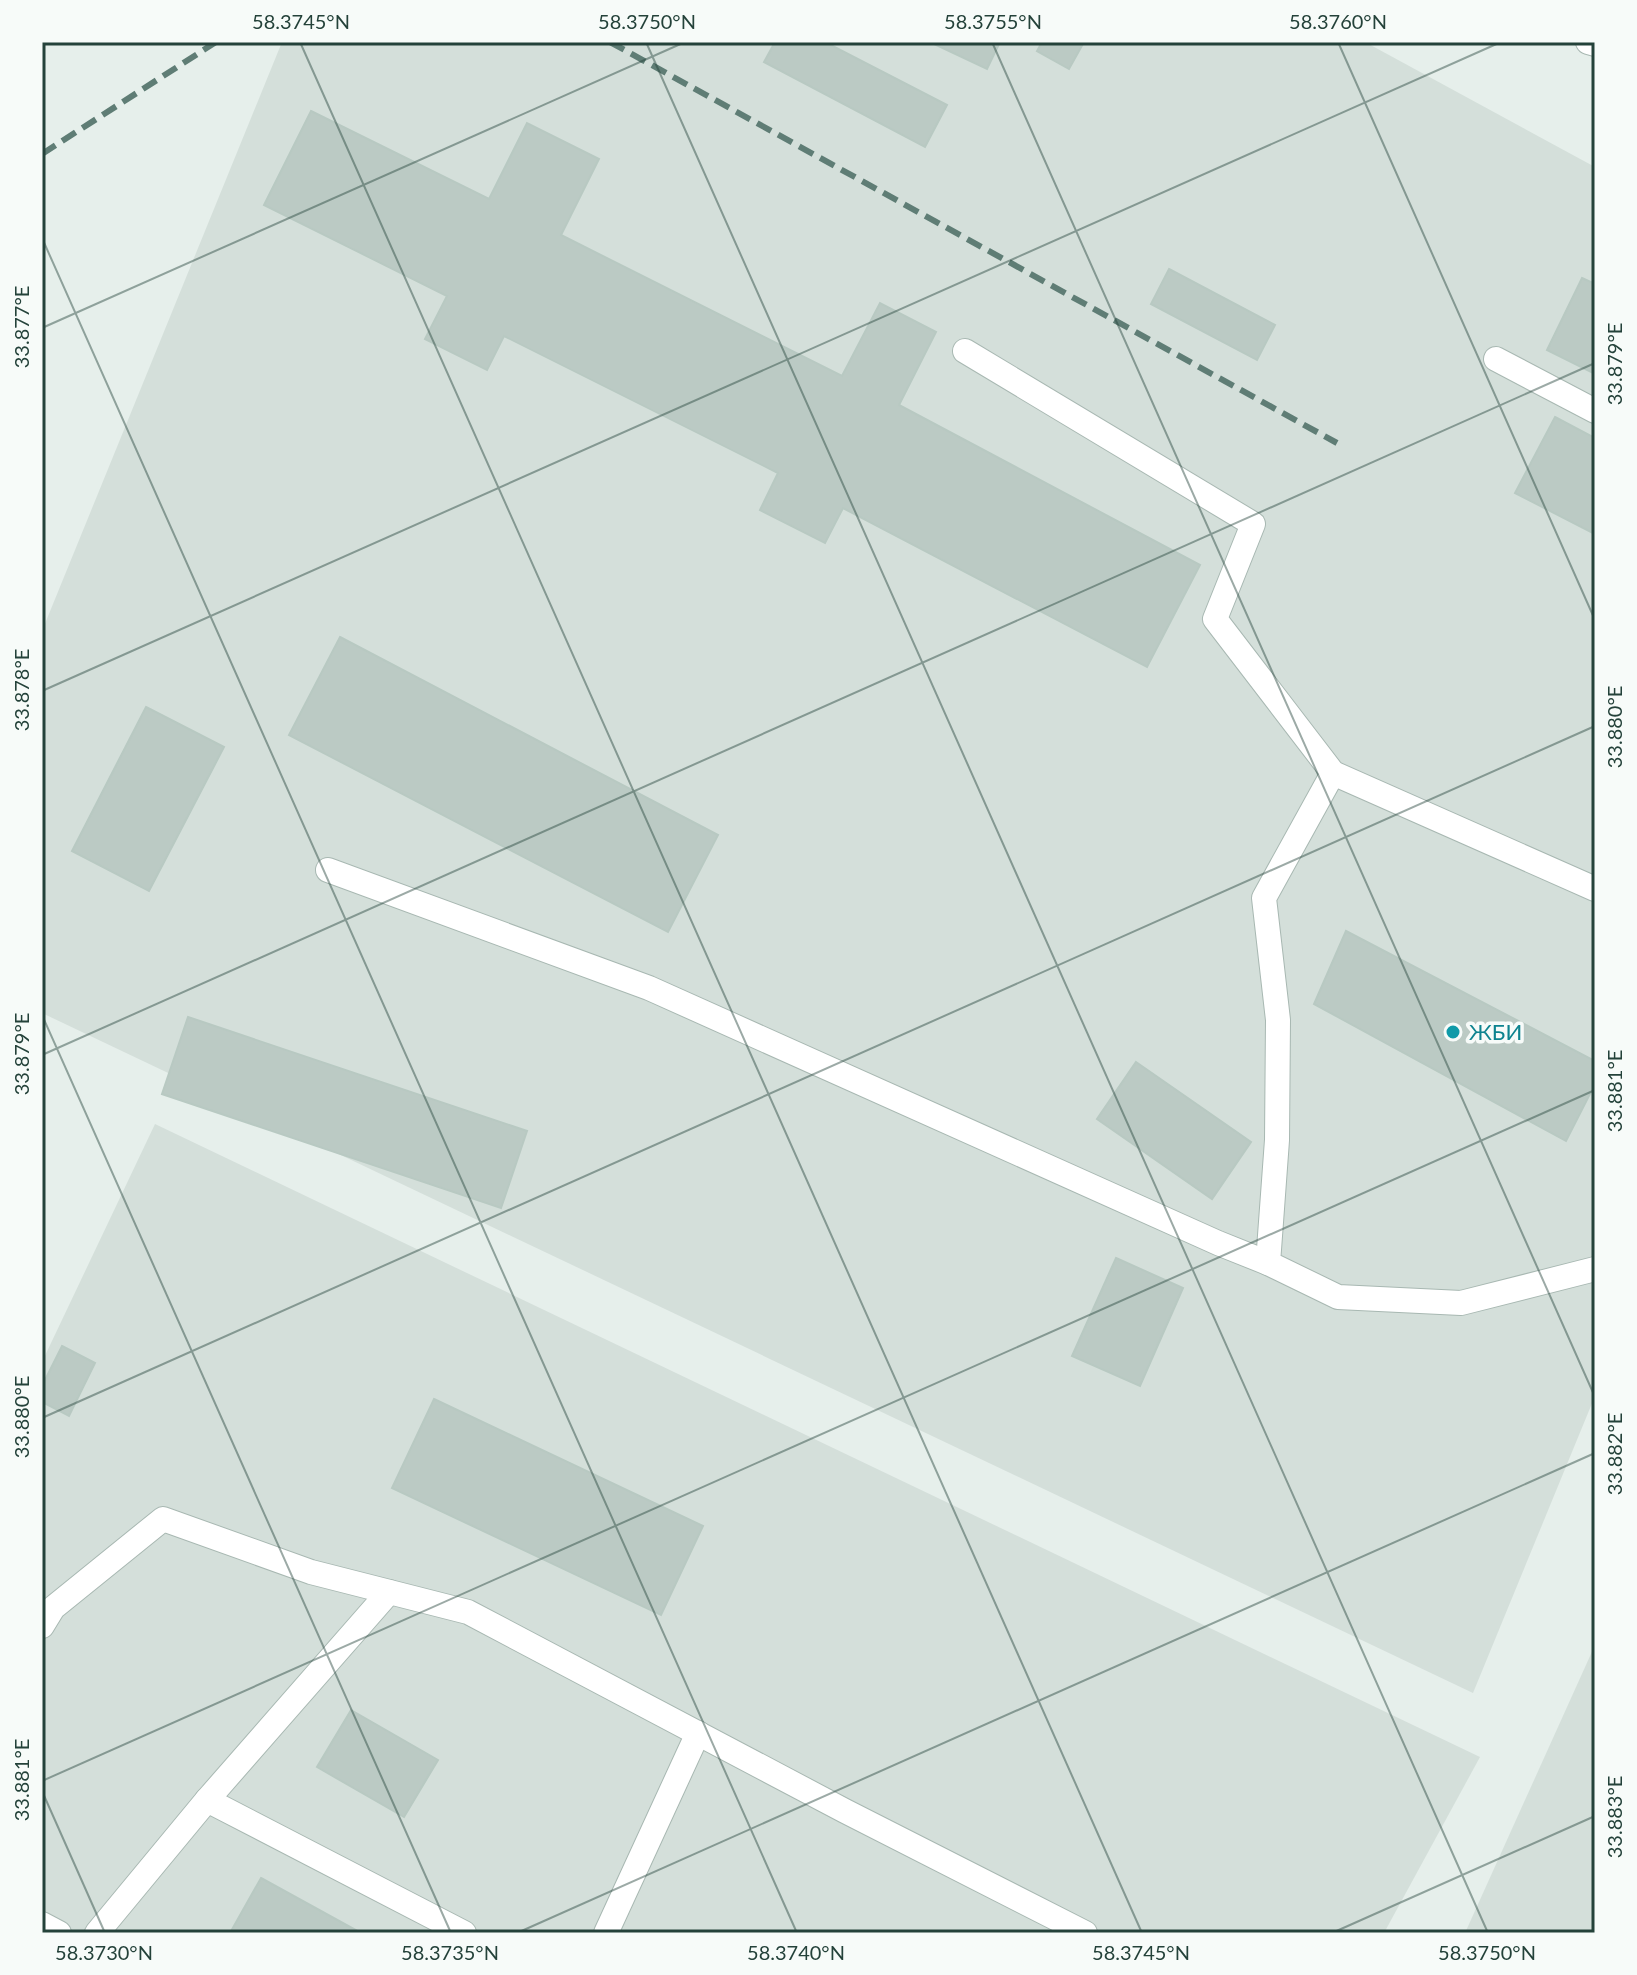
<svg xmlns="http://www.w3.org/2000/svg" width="1637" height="1975" font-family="Lato,sans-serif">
	<rect width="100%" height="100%" fill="#e6efeb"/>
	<g fill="#d4dfda">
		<path d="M282,42H1365L1595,167V1396L1473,1693L42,1013V631Z"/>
		<path d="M155,1124L1480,1757L1384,1933H42V1362Z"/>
		<path d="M1595,1645V1933H1465Z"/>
	</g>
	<g fill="#bbcac4" stroke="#b8c9c2" stroke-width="2">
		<path d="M775,42H825L947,105L925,147L764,62Z"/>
		<path d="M930,42H1000L987,69Z"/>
		<path d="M1042,42H1084L1069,69L1037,51Z"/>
		<path d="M311,111L489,199L527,123L599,159L561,235L842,376L880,303L936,332L899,405L1200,565L1147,667L843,508L825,543L760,510L778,473L504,336L487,370L425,339L447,296L264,205Z"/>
		<path d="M1169,269L1275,325L1257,360L1151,304Z"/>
		<path d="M1582,278L1595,284V374L1547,350Z"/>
		<path d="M1555,417L1595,438V534L1515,493Z"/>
		<path d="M340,637L718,835L668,932L289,735Z"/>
		<path d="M146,707L224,747L149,891L72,851Z"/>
		<path d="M1346,931L1595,1061V1084L1566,1141L1314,1004Z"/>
		<path d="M188,1017L527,1131L501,1208L162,1094Z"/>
		<path d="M1136,1062L1251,1142L1212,1199L1097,1119Z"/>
		<path d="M1116,1258L1183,1288L1140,1386L1072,1356Z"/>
		<path d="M62,1346L95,1363L69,1416L42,1402V1386Z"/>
		<path d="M434,1399L703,1526L661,1615L392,1488Z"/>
		<path d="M351,1710L438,1760L404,1817L317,1767Z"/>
		<path d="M261,1878L361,1933H230Z"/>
	</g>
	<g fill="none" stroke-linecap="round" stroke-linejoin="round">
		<defs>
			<g id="minor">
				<path d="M1588,42L1595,44"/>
				<path d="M965,351L1253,524L1215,619L1333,773L1595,889"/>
				<path d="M1496,359L1595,411"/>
				<path d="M1333,773L1264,898L1278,1020L1277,1140L1268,1263L1338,1297L1461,1303L1595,1269"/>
				<path d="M328,870L649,988L1218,1243L1268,1263"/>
				<path d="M42,1626L53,1608L163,1519L311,1572L468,1612L845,1811L1085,1933"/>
				<path d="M207,1800L464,1933"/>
				<path d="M42,1924L59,1933"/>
				<path d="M97,1933L207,1800L389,1592"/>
				<path d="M606,1933L698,1733"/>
			</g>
		</defs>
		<use href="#minor" stroke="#a8b8b2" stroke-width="26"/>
		<use href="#minor" stroke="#fff" stroke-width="24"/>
		<g stroke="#5f7d75" stroke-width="6" stroke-dasharray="16 8" stroke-linecap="butt">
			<path d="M610,42L1337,443"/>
			<path d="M42,154L216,42"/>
		</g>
	</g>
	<path fill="none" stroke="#24423a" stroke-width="2" stroke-opacity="0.45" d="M300,42L1142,1933M646,42L1488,1933M992,42L1595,1397M1338,42L1595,620M42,238L797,1933M42,328L685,42M42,691L1501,42M42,1015L451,1933M42,1055L1595,363M42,1418L1595,726M42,1781L1595,1090M42,1791L105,1933M517,1933L1595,1453M1332,1933L1595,1816"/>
	<circle fill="#0f9aa8" stroke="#f7fbf9" stroke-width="3" cx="1453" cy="1032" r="8"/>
	<g text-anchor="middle" stroke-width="7" stroke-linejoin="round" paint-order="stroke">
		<g font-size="22" fill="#0d838f" stroke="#f7fbf9" text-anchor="start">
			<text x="1469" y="1040">ЖБИ</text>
		</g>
	</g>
	<rect width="1637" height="1975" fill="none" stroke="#f7fbf9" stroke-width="88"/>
	<rect x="44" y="44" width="1549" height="1887" fill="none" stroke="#24423a" stroke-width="3"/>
	<g font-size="20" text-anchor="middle" fill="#24423a">
		<text x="301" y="29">58.3745°N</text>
		<text x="647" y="29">58.3750°N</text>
		<text x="993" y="29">58.3755°N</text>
		<text x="1338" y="29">58.3760°N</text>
		<text transform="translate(22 327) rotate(-90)" y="7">33.877°E</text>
		<text transform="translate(1615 364) rotate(-90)" y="7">33.879°E</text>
		<text transform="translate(22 690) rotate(-90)" y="7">33.878°E</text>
		<text transform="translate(1615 727) rotate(-90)" y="7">33.880°E</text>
		<text transform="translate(22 1054) rotate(-90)" y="7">33.879°E</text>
		<text transform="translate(1615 1091) rotate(-90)" y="7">33.881°E</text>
		<text transform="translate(22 1417) rotate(-90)" y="7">33.880°E</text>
		<text transform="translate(1615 1454) rotate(-90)" y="7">33.882°E</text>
		<text transform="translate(22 1780) rotate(-90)" y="7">33.881°E</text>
		<text transform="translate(1615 1817) rotate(-90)" y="7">33.883°E</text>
		<text x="104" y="1960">58.3730°N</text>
		<text x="450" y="1960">58.3735°N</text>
		<text x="796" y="1960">58.3740°N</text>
		<text x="1141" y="1960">58.3745°N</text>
		<text x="1487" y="1960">58.3750°N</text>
	</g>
</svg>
